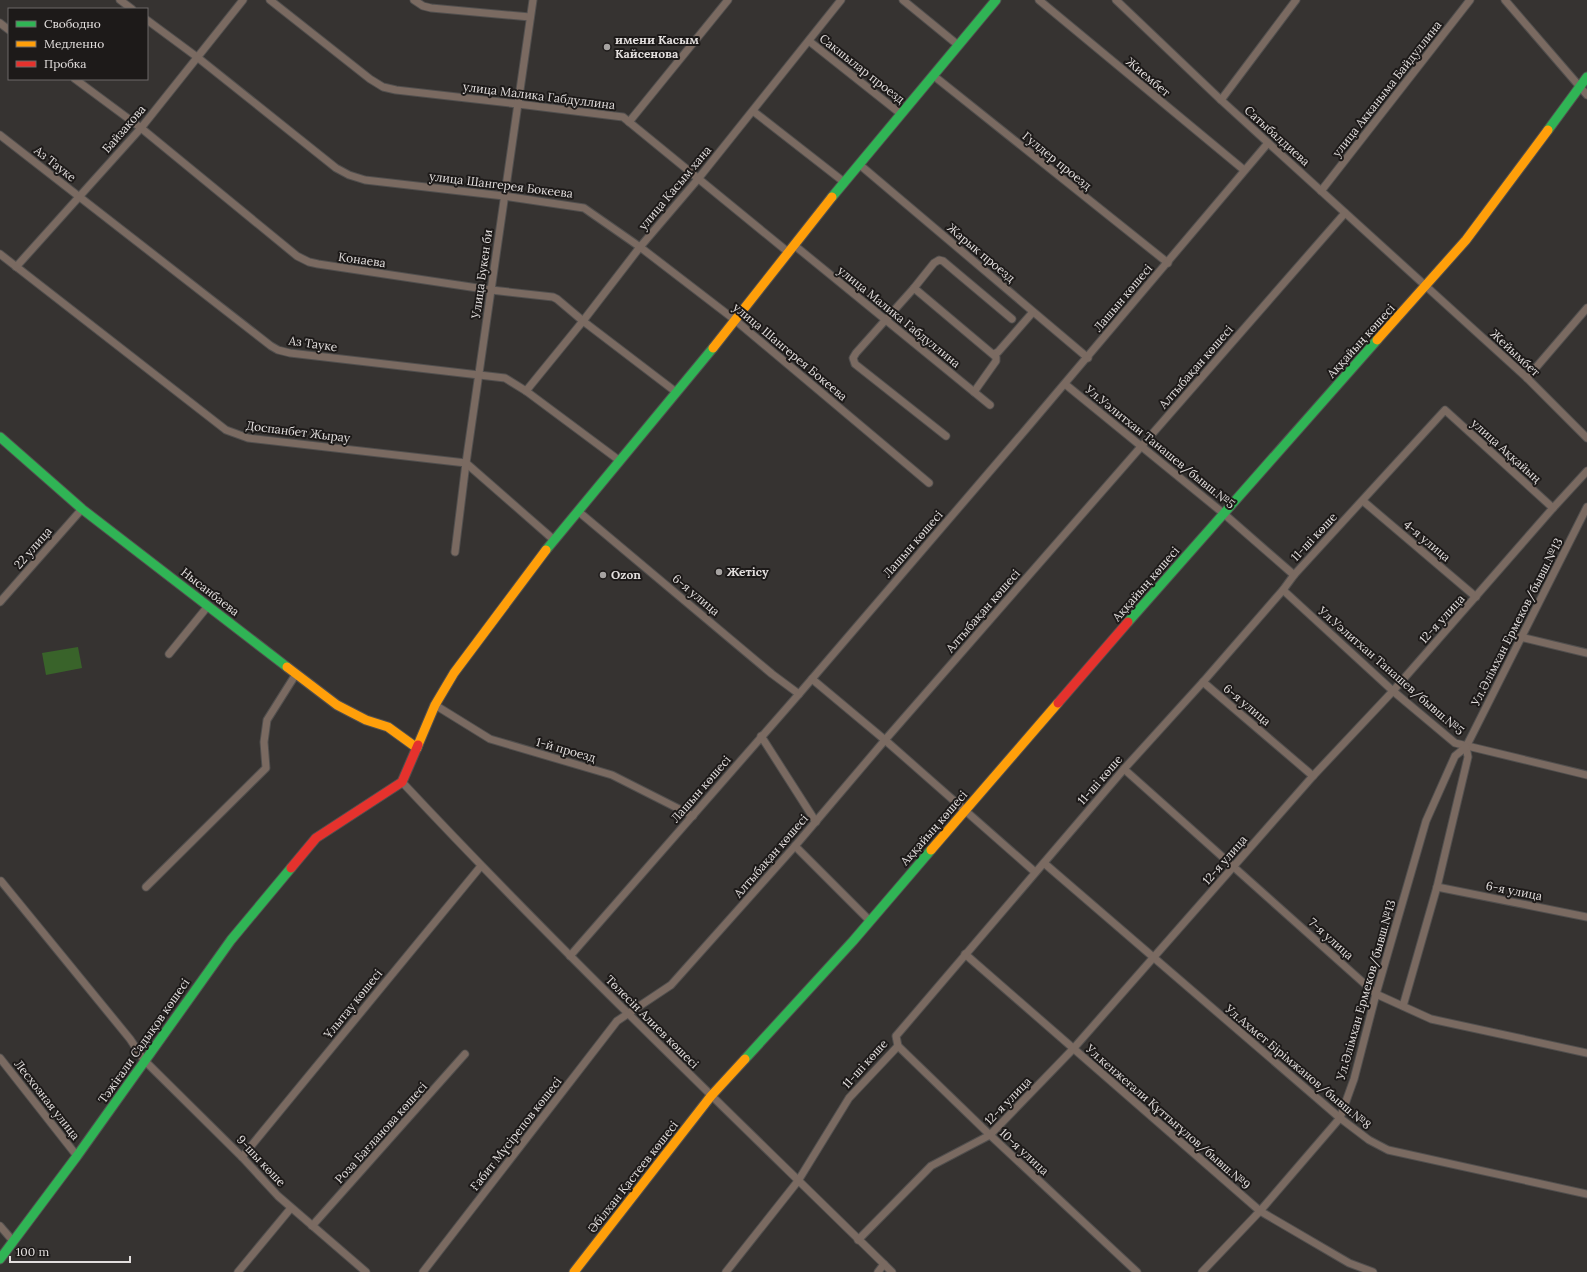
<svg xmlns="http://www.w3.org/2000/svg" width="1587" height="1272" font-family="Lora,serif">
	<rect width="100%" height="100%" fill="#363331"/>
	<path fill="#39632a" d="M78,647L82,668L46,675L42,653Z"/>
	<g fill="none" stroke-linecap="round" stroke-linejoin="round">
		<defs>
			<g id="street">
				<path d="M120,0L132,9"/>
				<path d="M270,0L370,79L383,87L396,90L518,104L623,117L788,252"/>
				<path d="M414,0L423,6L431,8L530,17"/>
				<path d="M903,0L958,45"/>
				<path d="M1039,0L1244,170"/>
				<path d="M1116,0L1221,100L1527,378L1587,438"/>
				<path d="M1505,0L1587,95"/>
				<path d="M147,20L197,57L336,168L349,175L365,180L504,196L584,208L640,247L735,320L929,483"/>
				<path d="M0,23L9,30"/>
				<path d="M809,41L901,114"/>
				<path d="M934,76L1168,263"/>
				<path d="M75,79L141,128L297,256L309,262L318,264L491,290L553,297L557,299L583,321L676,392"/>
				<path d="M1221,100L1296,0"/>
				<path d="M753,111L844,182"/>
				<path d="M629,122L728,0"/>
				<path d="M0,135L271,346L278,350L290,353L505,378L526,391L620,461"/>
				<path d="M860,165L1088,358"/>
				<path d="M1321,191L1470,0"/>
				<path d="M794,245L990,405"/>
				<path d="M0,254L226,430L248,438L466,463L554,540"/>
				<path d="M16,267L141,128L243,0"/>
				<path d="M914,288L934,263L939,260L943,261L1012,319"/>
				<path d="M994,354L998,352L1033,312"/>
				<path d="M1527,378L1587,308"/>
				<path d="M1065,384L1223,513L1294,575"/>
				<path d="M526,391L583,321L640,247L698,179L841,0"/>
				<path d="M946,436L855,364L853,358L856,353L914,288L996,357V361L974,392"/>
				<path d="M1363,501L1476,597"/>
				<path d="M579,512L772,674L799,694"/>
				<path d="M455,552L466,463L533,0"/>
				<path d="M1283,590L1393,691L1455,743L1587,775"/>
				<path d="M0,602L82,509"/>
				<path d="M1520,637L1587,653"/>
				<path d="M169,654L208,606"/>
				<path d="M812,679L885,740L1035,872"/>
				<path d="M1203,682L1313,776"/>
				<path d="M435,705L490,739L612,775L693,816"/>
				<path d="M761,736L816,822"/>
				<path d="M1124,769L1376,994L1431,1019L1587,1053"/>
				<path d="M402,782C560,951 727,1110 892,1272"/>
				<path d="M795,846L870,921"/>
				<path d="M1044,863L1340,1118L1369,1140L1388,1150L1587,1194"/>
				<path d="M1,881L130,1039L144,1060L242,1157L278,1196L366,1272"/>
				<path d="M146,887L266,768L264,742L267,720L296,674"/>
				<path d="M1437,887L1587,917"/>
				<path d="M965,954L1260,1211L1349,1263L1373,1272"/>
				<path d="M570,956L799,694L1027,428L1268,143"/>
				<path d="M1403,1006L1437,887L1468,757L1466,747L1587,507"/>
				<path d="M898,1046L990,1135L1137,1272"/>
				<path d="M0,1058L77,1156"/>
				<path d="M242,1157L481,866"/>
				<path d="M0,1226L13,1241"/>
				<path d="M312,1226L465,1054"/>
				<path d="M858,1240L931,1166L990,1135L1073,1049L1313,776L1393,691L1553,508L1587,471"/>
				<path d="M238,1272L291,1208"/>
				<path d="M423,1272L617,1021L671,985L795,846L885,740L1345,213"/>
				<path d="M726,1272L798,1181L849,1098L898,1046L896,1036L1124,769L1203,682L1283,590L1294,575L1445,410L1553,508"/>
				<path d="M878,1272L884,1264"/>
				<path d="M1202,1272L1260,1211L1340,1118L1354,1079L1376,994L1426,821L1455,756L1466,747"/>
			</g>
			<g id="fast">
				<path d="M1548,130L1587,77"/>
				<path d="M832,197L996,0"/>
				<path d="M0,437L82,509L287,667"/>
				<path d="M546,550L713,348"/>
				<path d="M1128,622L1377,340"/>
				<path d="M745,1059L853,941L931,850"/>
				<path d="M0,1259L77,1156L231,940L291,868"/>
			</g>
			<g id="slow">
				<path d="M1377,340L1466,240L1548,130"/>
				<path d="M713,348L832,197"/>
				<path d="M287,667L337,705L366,720L388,727L417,748"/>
				<path d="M418,745L435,705L454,673L546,550"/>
				<path d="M931,850L1058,703"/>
				<path d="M574,1272L711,1096L745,1059"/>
			</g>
			<g id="jam">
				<path d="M1058,703L1128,622"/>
				<path d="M291,868L316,838L402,782L418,745"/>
			</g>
		</defs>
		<use href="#street" stroke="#514f4e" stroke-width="9"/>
		<use href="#fast" stroke="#514f4e" stroke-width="11"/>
		<use href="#slow" stroke="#514f4e" stroke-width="11"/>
		<use href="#jam" stroke="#514f4e" stroke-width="11"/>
		<use href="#street" stroke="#7a6a61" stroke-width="7"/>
		<use href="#fast" stroke="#30b455" stroke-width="9"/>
		<use href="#slow" stroke="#ff9f0a" stroke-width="9"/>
		<use href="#jam" stroke="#e5322d" stroke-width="9"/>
	</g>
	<g fill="#a6a3a1" stroke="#1d1a19" stroke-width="1.5">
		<circle cx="607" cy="47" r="4"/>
		<circle cx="719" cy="572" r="4"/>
		<circle cx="603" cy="575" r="4"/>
	</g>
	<g text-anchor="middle" stroke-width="4" stroke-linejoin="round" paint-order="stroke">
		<g font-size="12" font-weight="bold" fill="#e3dfde" stroke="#1d1a19" text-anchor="start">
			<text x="615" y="44">имени Касым<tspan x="615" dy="14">Кайсенова</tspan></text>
			<text x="727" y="576">Жетісу</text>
			<text x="611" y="579">Ozon</text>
		</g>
		<g font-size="12" fill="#e3dfde" stroke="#1d1a19">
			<text transform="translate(862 69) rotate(38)" y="4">Сакшылар проезд</text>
			<text transform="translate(1148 77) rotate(40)" y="4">Жиембет</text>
			<text transform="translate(1387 89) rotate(-52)" y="4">улица Акканыма Байдуллина</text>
			<text transform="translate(539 96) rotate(7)" y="4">улица Малика Габдуллина</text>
			<text transform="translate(124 129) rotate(-49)" y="4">Байзакова</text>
			<text transform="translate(1277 136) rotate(42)" y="4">Сатыбалдиева</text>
			<text transform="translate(1057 161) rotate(39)" y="4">Гулдер проезд</text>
			<text transform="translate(55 164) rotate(38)" y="4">Аз Тауке</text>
			<text transform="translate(501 185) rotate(7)" y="4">улица Шангерея Бокеева</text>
			<text transform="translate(675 188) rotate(-50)" y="4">улица Касым хана</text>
			<text transform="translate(981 253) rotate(40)" y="4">Жарык проезд</text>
			<text transform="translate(362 260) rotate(8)" y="4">Конаева</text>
			<text transform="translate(482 274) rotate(-82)" y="4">Улица Букен би</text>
			<text transform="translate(1123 298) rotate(-50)" y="4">Лашын көшесі</text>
			<text transform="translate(899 317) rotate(39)" y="4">улица Малика Габдуллина</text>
			<text transform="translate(1361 341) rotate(-48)" y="4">Аққайың көшесі</text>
			<text transform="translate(313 344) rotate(8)" y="4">Аз Тауке</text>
			<text transform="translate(790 352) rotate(40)" y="4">улица Шангерея Бокеева</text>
			<text transform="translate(1515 353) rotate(43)" y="4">Жейымбет</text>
			<text transform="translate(1196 367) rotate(-49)" y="4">Алтыбақан көшесі</text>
			<text transform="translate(298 432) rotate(7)" y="4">Доспанбет Жырау</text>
			<text transform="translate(1160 447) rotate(39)" y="4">Ул.Уәлитхан Танашев/бывш.№5</text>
			<text transform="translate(1506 451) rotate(42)" y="4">улица Аққайың</text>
			<text transform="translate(1314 537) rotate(-47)" y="4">11-ші көше</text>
			<text transform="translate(1427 541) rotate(40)" y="4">4-я улица</text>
			<text transform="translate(913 544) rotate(-49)" y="4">Лашын көшесі</text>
			<text transform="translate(33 548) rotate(-49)" y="4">22 улица</text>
			<text transform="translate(1146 584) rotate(-49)" y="4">Аққайың көшесі</text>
			<text transform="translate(210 592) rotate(38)" y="4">Нысанбаева</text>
			<text transform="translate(696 595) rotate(40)" y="4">6-я улица</text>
			<text transform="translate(983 611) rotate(-49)" y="4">Алтыбақан көшесі</text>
			<text transform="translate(1442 619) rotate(-48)" y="4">12-я улица</text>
			<text transform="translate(1517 622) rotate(-63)" y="4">Ул.Әлімхан Ермеков/бывш.№13</text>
			<text transform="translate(1391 671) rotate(41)" y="4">Ул.Уәлитхан Танашев/бывш.№5</text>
			<text transform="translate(1247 705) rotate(40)" y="4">6-я улица</text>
			<text transform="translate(566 750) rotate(16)" y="4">1-й проезд</text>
			<text transform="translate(1100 780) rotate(-49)" y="4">11-ші көше</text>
			<text transform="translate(701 789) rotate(-49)" y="4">Лашын көшесі</text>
			<text transform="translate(934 828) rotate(-49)" y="4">Аққайың көшесі</text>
			<text transform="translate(771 856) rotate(-49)" y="4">Алтыбақан көшесі</text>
			<text transform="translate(1225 860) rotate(-49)" y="4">12-я улица</text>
			<text transform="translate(1514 891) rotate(11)" y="4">6-я улица</text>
			<text transform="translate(1331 939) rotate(42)" y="4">7-я улица</text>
			<text transform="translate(1366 990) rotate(-74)" y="4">Ул.Әлімхан Ермеков/бывш.№13</text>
			<text transform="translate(353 1004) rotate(-51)" y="4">Ұлытау көшесi</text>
			<text transform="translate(652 1022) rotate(45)" y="4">Төлесін Алиев көшесі</text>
			<text transform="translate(144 1041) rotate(-55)" y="4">Тәжіғали Садықов көшесі</text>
			<text transform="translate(865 1064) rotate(-48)" y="4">11-ші көше</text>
			<text transform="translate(1298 1067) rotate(40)" y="4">Ул.Ахмет Бірімжанов/бывш.№8</text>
			<text transform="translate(47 1100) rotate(52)" y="4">Лесхозная улица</text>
			<text transform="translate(1008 1101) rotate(-46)" y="4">12-я улица</text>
			<text transform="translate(1168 1117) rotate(41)" y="4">Ул.кенжеғали Құттығұлов/бывш.№9</text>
			<text transform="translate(381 1133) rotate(-48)" y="4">Роза Бағланова көшесi</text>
			<text transform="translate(516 1134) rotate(-52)" y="4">Ғабит Мүсірепов көшесi</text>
			<text transform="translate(1024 1152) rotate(43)" y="4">10-я улица</text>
			<text transform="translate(261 1161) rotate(47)" y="4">9-шы көше</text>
			<text transform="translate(633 1177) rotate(-52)" y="4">Әбілхан Қастеев көшесi</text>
		</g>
	</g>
	<rect x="8" y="8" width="140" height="72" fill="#1d1a19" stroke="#6c6968"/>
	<rect x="16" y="21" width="20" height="6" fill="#30b455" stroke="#6c6968"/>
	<text x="44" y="28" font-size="12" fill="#e3dfde">Свободно</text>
	<rect x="16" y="41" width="20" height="6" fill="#ff9f0a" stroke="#6c6968"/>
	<text x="44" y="48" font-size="12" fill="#e3dfde">Медленно</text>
	<rect x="16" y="61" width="20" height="6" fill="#e5322d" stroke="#6c6968"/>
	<text x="44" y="68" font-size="12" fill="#e3dfde">Пробка</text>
	<path d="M10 1256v6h120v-6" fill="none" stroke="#e3dfde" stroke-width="2"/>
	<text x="16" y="1256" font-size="12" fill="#e3dfde" stroke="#1d1a19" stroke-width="3" paint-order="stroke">100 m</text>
</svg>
